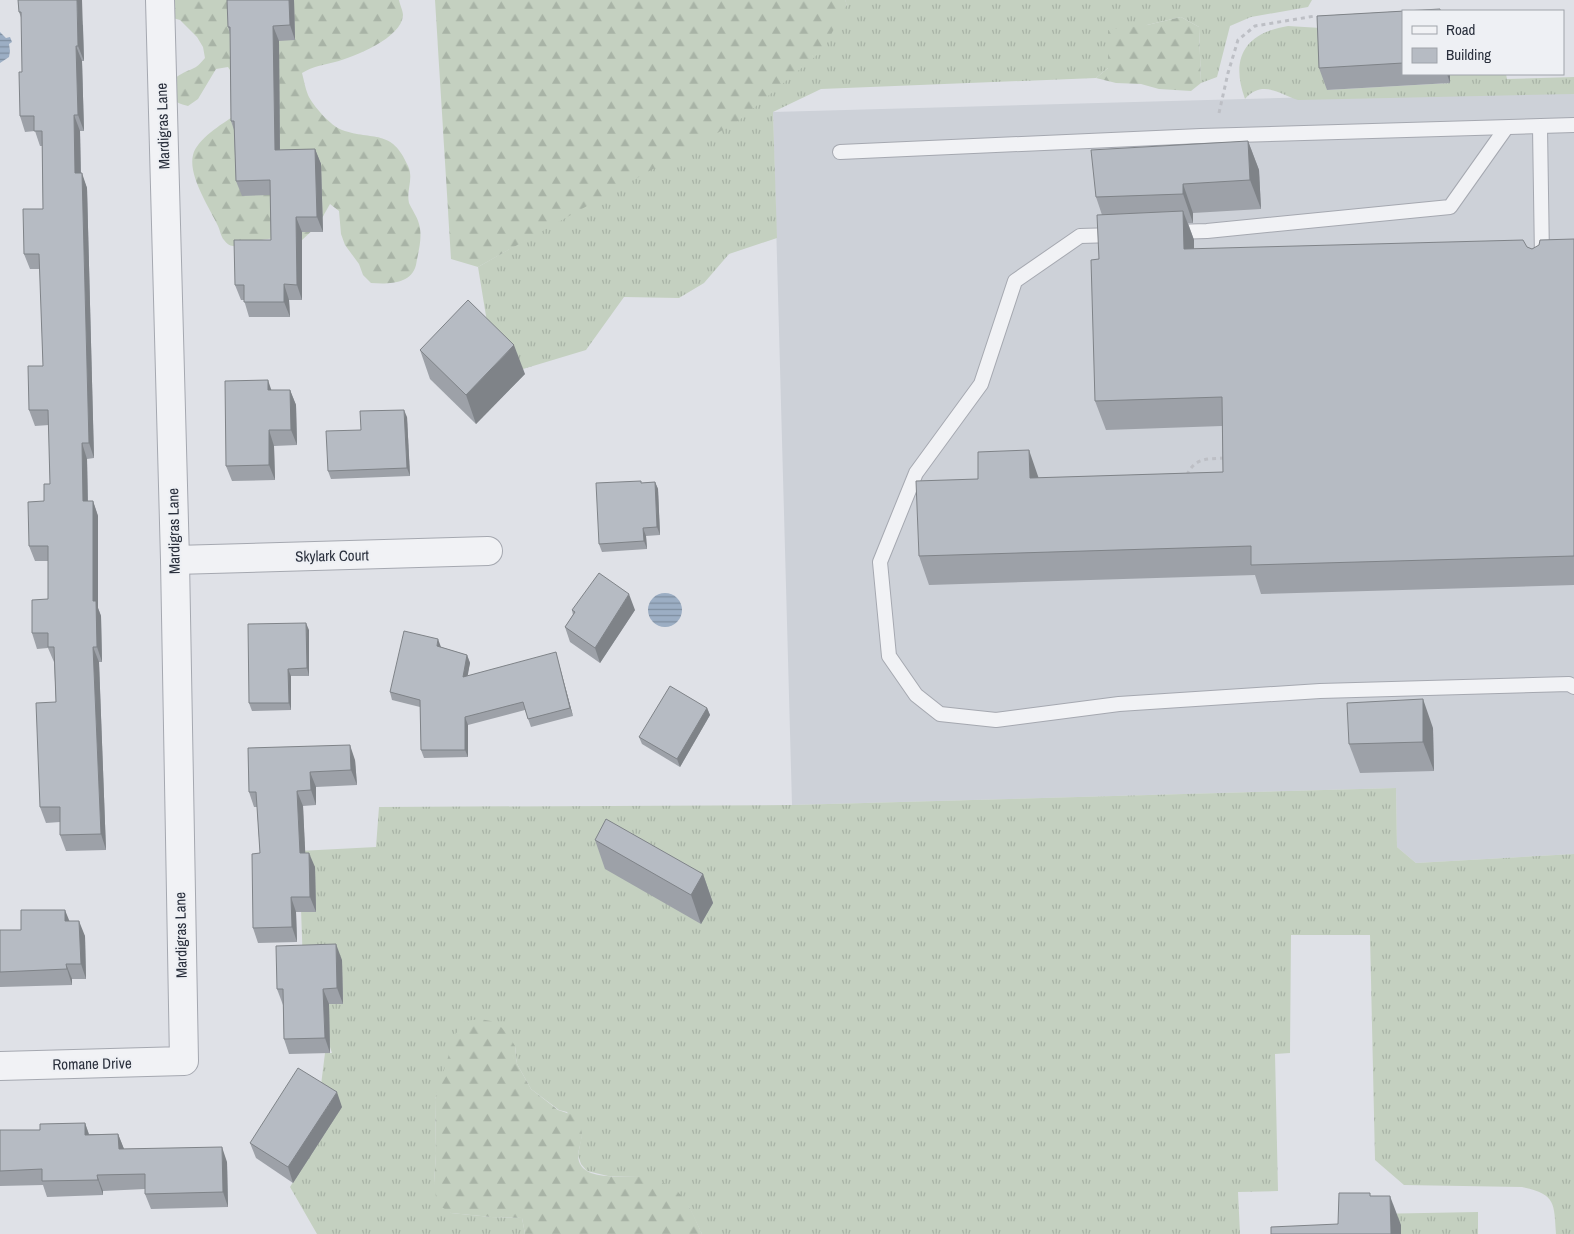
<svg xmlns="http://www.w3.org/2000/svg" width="1574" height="1234" font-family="'Archivo Narrow',sans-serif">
	<defs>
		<pattern id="grass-tufts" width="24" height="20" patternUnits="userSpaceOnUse" patternTransform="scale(1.25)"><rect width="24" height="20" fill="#c4d0c0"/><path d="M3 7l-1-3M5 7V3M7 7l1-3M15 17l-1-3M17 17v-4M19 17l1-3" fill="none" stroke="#a8b3a6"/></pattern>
		<pattern id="forest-firs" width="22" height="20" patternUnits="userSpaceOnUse" patternTransform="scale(1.25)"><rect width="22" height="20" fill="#c4d0c0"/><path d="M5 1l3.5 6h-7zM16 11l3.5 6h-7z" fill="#a8b3a6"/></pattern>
		<pattern id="water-rules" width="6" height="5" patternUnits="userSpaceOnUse" patternTransform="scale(1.25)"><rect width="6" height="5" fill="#9caec4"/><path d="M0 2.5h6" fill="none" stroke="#7f8ea0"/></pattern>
	</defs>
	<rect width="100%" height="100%" fill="#dfe1e7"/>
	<path fill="#cdd1d8" d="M1574,90V854L1416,863L1397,847L1396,788L792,805L773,112Z"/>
	<g fill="url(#grass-tufts)">
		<path d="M845,0H1312L1308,7L1251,17L1230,26L1217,77L1201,83L1199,27L1181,17L1147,25L1108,68L1096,78L821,89L773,112L777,238L729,254L704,283L679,298L624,297L586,350L523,369L487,322L478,267L574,212L847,5Z"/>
		<path d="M1288,26L1321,28L1327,90L1450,83V74H1506L1507,79L1574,77V94L1298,100C1278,93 1262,80 1245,99C1230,58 1245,33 1288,26Z"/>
		<path d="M1396,788L1397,847L1416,863L1574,854V1234H1556C1554,1203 1556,1194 1522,1187L1404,1185L1375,1160L1370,935H1291L1290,1053L1275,1054L1278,1191L1238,1192L1240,1234H702L689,1207L641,1177L608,1176L587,1171L581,1164L578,1155L582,1134L567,1112L559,1110L531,1089L517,1064L515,1046L441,1084L435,1099L436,1154L434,1183L451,1213L491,1217L522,1218L525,1234H317L290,1187L339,1107L320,1093L325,1053H332L303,966L299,851L376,847L379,807L792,805Z"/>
		<path d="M1478,1212V1234H1401V1225L1370,1214Z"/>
	</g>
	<g fill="url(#forest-firs)">
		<path d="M156,0H399C400,5 403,11 403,15C402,38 354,57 335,62C324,65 313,66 302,73C304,80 305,88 308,95C313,106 331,126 342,130C373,141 392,128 408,166C414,179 406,190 409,203C412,210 417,216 419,224C423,238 418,252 416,265C411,285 387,284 371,283L363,275L359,264L345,245L341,234L339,211L330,204L318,225L301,241C290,240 278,238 267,239C255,240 245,249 233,246C230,246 226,243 224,240C221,237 220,230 218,226C209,207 188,176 193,155C197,139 222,124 234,116L241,86L228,67L216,69L198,99L188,106C181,104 172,102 171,93C168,76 185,73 196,67C199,65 202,61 205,58L203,47L197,37L180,20L169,17Z"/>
		<path d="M435,0H845L847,4L823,50L737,122L478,267L451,259Z"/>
		<path d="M1181,17L1199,27L1201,83L1191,91L1159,89L1141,84L1116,83L1096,78L1108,68V30L1147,25Z"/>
		<path d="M480,1019L496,1022L507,1033L515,1046L517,1064L531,1089L558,1110L576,1116C579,1122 581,1127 582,1134C582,1144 575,1154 580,1164C589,1181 625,1175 642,1177C654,1179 668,1183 677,1191C689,1202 695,1219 702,1234H525L522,1218L491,1217L451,1213L437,1204L434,1183L436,1154L435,1099L455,1035L465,1021Z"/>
	</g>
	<g fill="url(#water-rules)">
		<path d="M0,32L6,38L10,37L12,42L9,44L10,51L9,57L0,63Z"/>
		<circle cx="665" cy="610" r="17"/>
	</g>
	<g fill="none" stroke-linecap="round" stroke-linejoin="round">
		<defs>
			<g id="service">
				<path d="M1540,127L1542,258"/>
				<path d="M840,152L1201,136L1574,125"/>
				<path d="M1174,232L1207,231L1450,207L1506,128"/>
				<path d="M1115,235L1080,236L1015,281L981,384L916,473L880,562L889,656L916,695L940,714L996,720L1119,704L1320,691L1569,684L1574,687"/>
			</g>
			<g id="minor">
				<path d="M175,560L488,551"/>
				<path d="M0,1066L184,1061L175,560L160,0"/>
			</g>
		</defs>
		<use href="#service" stroke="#a5a8b0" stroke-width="16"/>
		<use href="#minor" stroke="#a5a8b0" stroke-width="30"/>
		<g stroke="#bdbfc5" stroke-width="3" stroke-dasharray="4 4" stroke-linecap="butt">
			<path d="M1219,113L1228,73L1238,40L1255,26L1315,16"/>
			<path d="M1187,475C1195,457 1208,459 1226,458"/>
		</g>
		<use href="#service" stroke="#f1f2f5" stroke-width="14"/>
		<use href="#minor" stroke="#f1f2f5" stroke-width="28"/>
	</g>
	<g fill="#9da1a8">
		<path d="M18,0L83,25L84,61H82L84,131H80L81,173L87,188L94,458L87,459L88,501H93L98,516V608L101,616L102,662H99L106,850L66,851L60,835V822L46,823L40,807L56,702L54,662L48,648L37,649L32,633L48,599V561H35L29,546L50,484L49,425L35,426L29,410L43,366L40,269H30L24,254L43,209L42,146H40L35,131L25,132L20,116L22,72V20L19,12Z"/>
		<path d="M294,0L295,40L279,41L280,150L315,149L321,164L323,232H302V300H289L290,317H249L244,300H241L235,285L271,240L270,195L242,196L236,181L234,130L231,121L230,33L228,27Z"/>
		<path d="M1440,9L1441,11H1403V74H1450V83L1327,90L1319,68L1317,16Z"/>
		<path d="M1248,141L1259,170L1261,209L1193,213V223H1188L1194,240V249L1527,247L1532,249L1574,239V585L1261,594L1255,575L929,585L919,556L1039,478L1223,472L1222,426L1106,430L1095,401L1099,259L1102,215L1096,197Z"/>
		<path d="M420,350L525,374L476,424L430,379Z"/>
		<path d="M272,390H290L296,405L297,445L274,446L275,480L232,481L226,466Z"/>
		<path d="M407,417L410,476L331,479L328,471L361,430Z"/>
		<path d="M655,482L658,489L660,535L646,536L647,549L602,552L599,544L642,483Z"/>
		<path d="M572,610H635L600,663L570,642L565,627L573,615Z"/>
		<path d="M309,630V676H291V710L252,711L249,703Z"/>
		<path d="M441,647L467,655L470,663L467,676L558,660L573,716L531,727L525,710L468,725V757L424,758L421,750L420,707L392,700L390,692Z"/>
		<path d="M707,708L710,715L680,767L642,744L639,737Z"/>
		<path d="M1433,728L1434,771L1360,773L1349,744Z"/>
		<path d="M248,748L355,760L357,785L316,787V805L303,806L305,853L315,867L316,912H296L297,942L258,943L253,928L260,853L257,807H254L249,792Z"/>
		<path d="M595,840L703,874L713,903L701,924L605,869Z"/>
		<path d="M69,921L85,936L86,979H72V985L0,987V930H21Z"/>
		<path d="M342,960L343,1004H329L330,1053L289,1054L284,1039L283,1005L277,989Z"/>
		<path d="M342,1107L293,1183L256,1158L250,1143Z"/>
		<path d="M85,1123L89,1134H118L124,1149L227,1162L228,1207L151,1209L145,1194V1189L103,1191V1195L47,1197L43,1185L0,1186V1130H40Z"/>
	</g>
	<g fill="#7f8388">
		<path d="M77,0H82L84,61L78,46Z"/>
		<path d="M289,0H294L295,40L290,25Z"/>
		<path d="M273,26L279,41L280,165L275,150Z"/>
		<path d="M76,46L82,61L84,131L78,115Z"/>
		<path d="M1447,74H1450V83Z"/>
		<path d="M74,115L80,131L81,188L75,173Z"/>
		<path d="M1248,141L1259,170L1261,209L1250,180Z"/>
		<path d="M315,149L321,164L323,232L317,217Z"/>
		<path d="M82,173L87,188L94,458L89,443Z"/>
		<path d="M1183,184L1193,213V223L1183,194Z"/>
		<path d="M1183,211L1194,240V278L1184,249Z"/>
		<path d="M296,217L302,232V300L297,285Z"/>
		<path d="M284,284L289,300L290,317L284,302Z"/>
		<path d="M514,345L525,374L476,424L466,395Z"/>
		<path d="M268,380L273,395L268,390Z"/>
		<path d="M290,390L296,405L297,445L291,430Z"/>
		<path d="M404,410L407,417L410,476L407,468Z"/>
		<path d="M269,430L274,446L275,480L269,465Z"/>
		<path d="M82,443L87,459L88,516L83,501Z"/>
		<path d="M1029,450L1039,479L1030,478Z"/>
		<path d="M655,482L658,489L660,535L657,527Z"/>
		<path d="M93,501L98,516V608L101,616L102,662L97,647L93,601Z"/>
		<path d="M643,528L646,536L647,549L644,541Z"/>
		<path d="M629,594L635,610L600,663L595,648Z"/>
		<path d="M306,623L309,630V676L307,668Z"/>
		<path d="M438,639L441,647L440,654L437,646Z"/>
		<path d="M93,647L99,662L106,850L101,834Z"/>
		<path d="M556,652L558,660L573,716L570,708Z"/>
		<path d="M467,655L470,663L466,685L463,677Z"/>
		<path d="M288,669L291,676V710L289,703Z"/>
		<path d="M1423,699L1433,728L1434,771L1423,742Z"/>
		<path d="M707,708L710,715L680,767L677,759Z"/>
		<path d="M465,717L468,725V757L465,750Z"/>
		<path d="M350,745L355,760L357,785L351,770Z"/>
		<path d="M310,772L316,787V805L311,790Z"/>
		<path d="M297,791L303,806L306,868L300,853Z"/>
		<path d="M309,853L315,867L316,912L310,897Z"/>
		<path d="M703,874L713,903L701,924L691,895Z"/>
		<path d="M291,897L296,912L297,942L292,927Z"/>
		<path d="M65,910L71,925L65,921Z"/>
		<path d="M79,921L85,936L86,979L81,964Z"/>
		<path d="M336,944L342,960L343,1004L337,988Z"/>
		<path d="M66,964L72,979V985L67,969Z"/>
		<path d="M323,989L329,1004L330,1053L325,1038Z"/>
		<path d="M337,1092L342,1107L293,1183L288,1167Z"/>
		<path d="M85,1123L90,1138L85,1135Z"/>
		<path d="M118,1134L124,1149H119Z"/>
		<path d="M222,1147L227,1162L228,1207L223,1192Z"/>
		<path d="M97,1175L103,1191V1195L98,1180Z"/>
		<path d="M1390,1196L1401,1225V1234H1391Z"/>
	</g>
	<g fill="#b6bbc3" stroke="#7f8388">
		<path d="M18,0H77L78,46H76L78,115H74L75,173H82L89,443H82L83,501H93V601H96L97,647H93L101,834L60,835V807H40L36,703L56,702L54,647H48V633H32V600L48,599V546H29L28,502L44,501V484H50L48,410H29L28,366H43L39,254H24L23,209H43L42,131H34V116H20L19,72H22L21,12H19Z"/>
		<path d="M227,0H289L290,25L273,26L275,150L315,149L317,217H296L297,285L284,284V302H244V285H235L234,240H271L270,180L236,181L234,121H231L230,27H228Z"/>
		<path d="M1440,9V11H1403V63L1319,68L1317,16Z"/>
		<path d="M1248,141L1250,180L1183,184V194L1096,197L1091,150Z"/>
		<path d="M1183,211L1184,249L1523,240L1527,247L1532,249L1539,245L1540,240L1574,239V556L1251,565V546L919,556L916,481L978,479V452L1029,450L1030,478L1223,472L1222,397L1095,401L1091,260L1099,259L1097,215Z"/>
		<path d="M468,300L514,345L466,395L420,350Z"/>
		<path d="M268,380V390H290L291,430H269V465L226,466L225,381Z"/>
		<path d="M404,410L407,468L328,471L326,431L361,430L360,411Z"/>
		<path d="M641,481V483L655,482L657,527L643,528L644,541L599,544L596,483Z"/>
		<path d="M599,573L629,594L595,648L565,627L575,612L572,610Z"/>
		<path d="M306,623L307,668L288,669L289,703H249L248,624Z"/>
		<path d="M404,631L438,639L437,646L467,655L463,677L556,652L570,708L528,719L523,702L465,717V750H421L420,700L390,692Z"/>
		<path d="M670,686L707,708L677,759L639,737Z"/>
		<path d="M1423,699V742L1349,744L1347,703Z"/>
		<path d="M350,745L351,770L310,772L311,790L297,791L300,853H309L310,897H291L292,927L253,928L252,854L260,853L256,792H249L248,748Z"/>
		<path d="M606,819L703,874L691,895L595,840Z"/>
		<path d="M21,910H65V921H79L81,964H66L67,969L0,972V930H21Z"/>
		<path d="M336,944L337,988L323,989L325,1038L284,1039L283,989H277L276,946Z"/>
		<path d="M298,1068L337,1092L288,1167L250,1143Z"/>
		<path d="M85,1123V1135L118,1134L119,1149L222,1147L223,1192L145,1194V1174L97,1175L98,1180L42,1181V1169L0,1171V1130H40V1124Z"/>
		<path d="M1339,1193H1370V1196H1390L1391,1234H1271V1227L1338,1224Z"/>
	</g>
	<g text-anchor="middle" stroke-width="4" stroke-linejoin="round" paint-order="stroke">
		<g font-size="15" fill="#292f3c" stroke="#eef0f4">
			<text transform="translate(163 126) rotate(-92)" y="5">Mardigras Lane</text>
			<text transform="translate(174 531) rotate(-91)" y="5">Mardigras Lane</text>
			<text transform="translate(332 556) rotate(-1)" y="5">Skylark Court</text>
			<text transform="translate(181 935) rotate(-91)" y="5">Mardigras Lane</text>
			<text transform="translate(92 1064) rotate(-1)" y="5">Romane Drive</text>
		</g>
	</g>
	<rect x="1402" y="10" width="162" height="65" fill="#eef0f4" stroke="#9fa3aa"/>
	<rect x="1412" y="26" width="25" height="8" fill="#f1f2f5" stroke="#9fa3aa"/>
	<text x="1446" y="35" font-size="15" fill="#292f3c">Road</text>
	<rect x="1412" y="48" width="25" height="15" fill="#b6bbc3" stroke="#9fa3aa"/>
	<text x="1446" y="60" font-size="15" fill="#292f3c">Building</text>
</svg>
